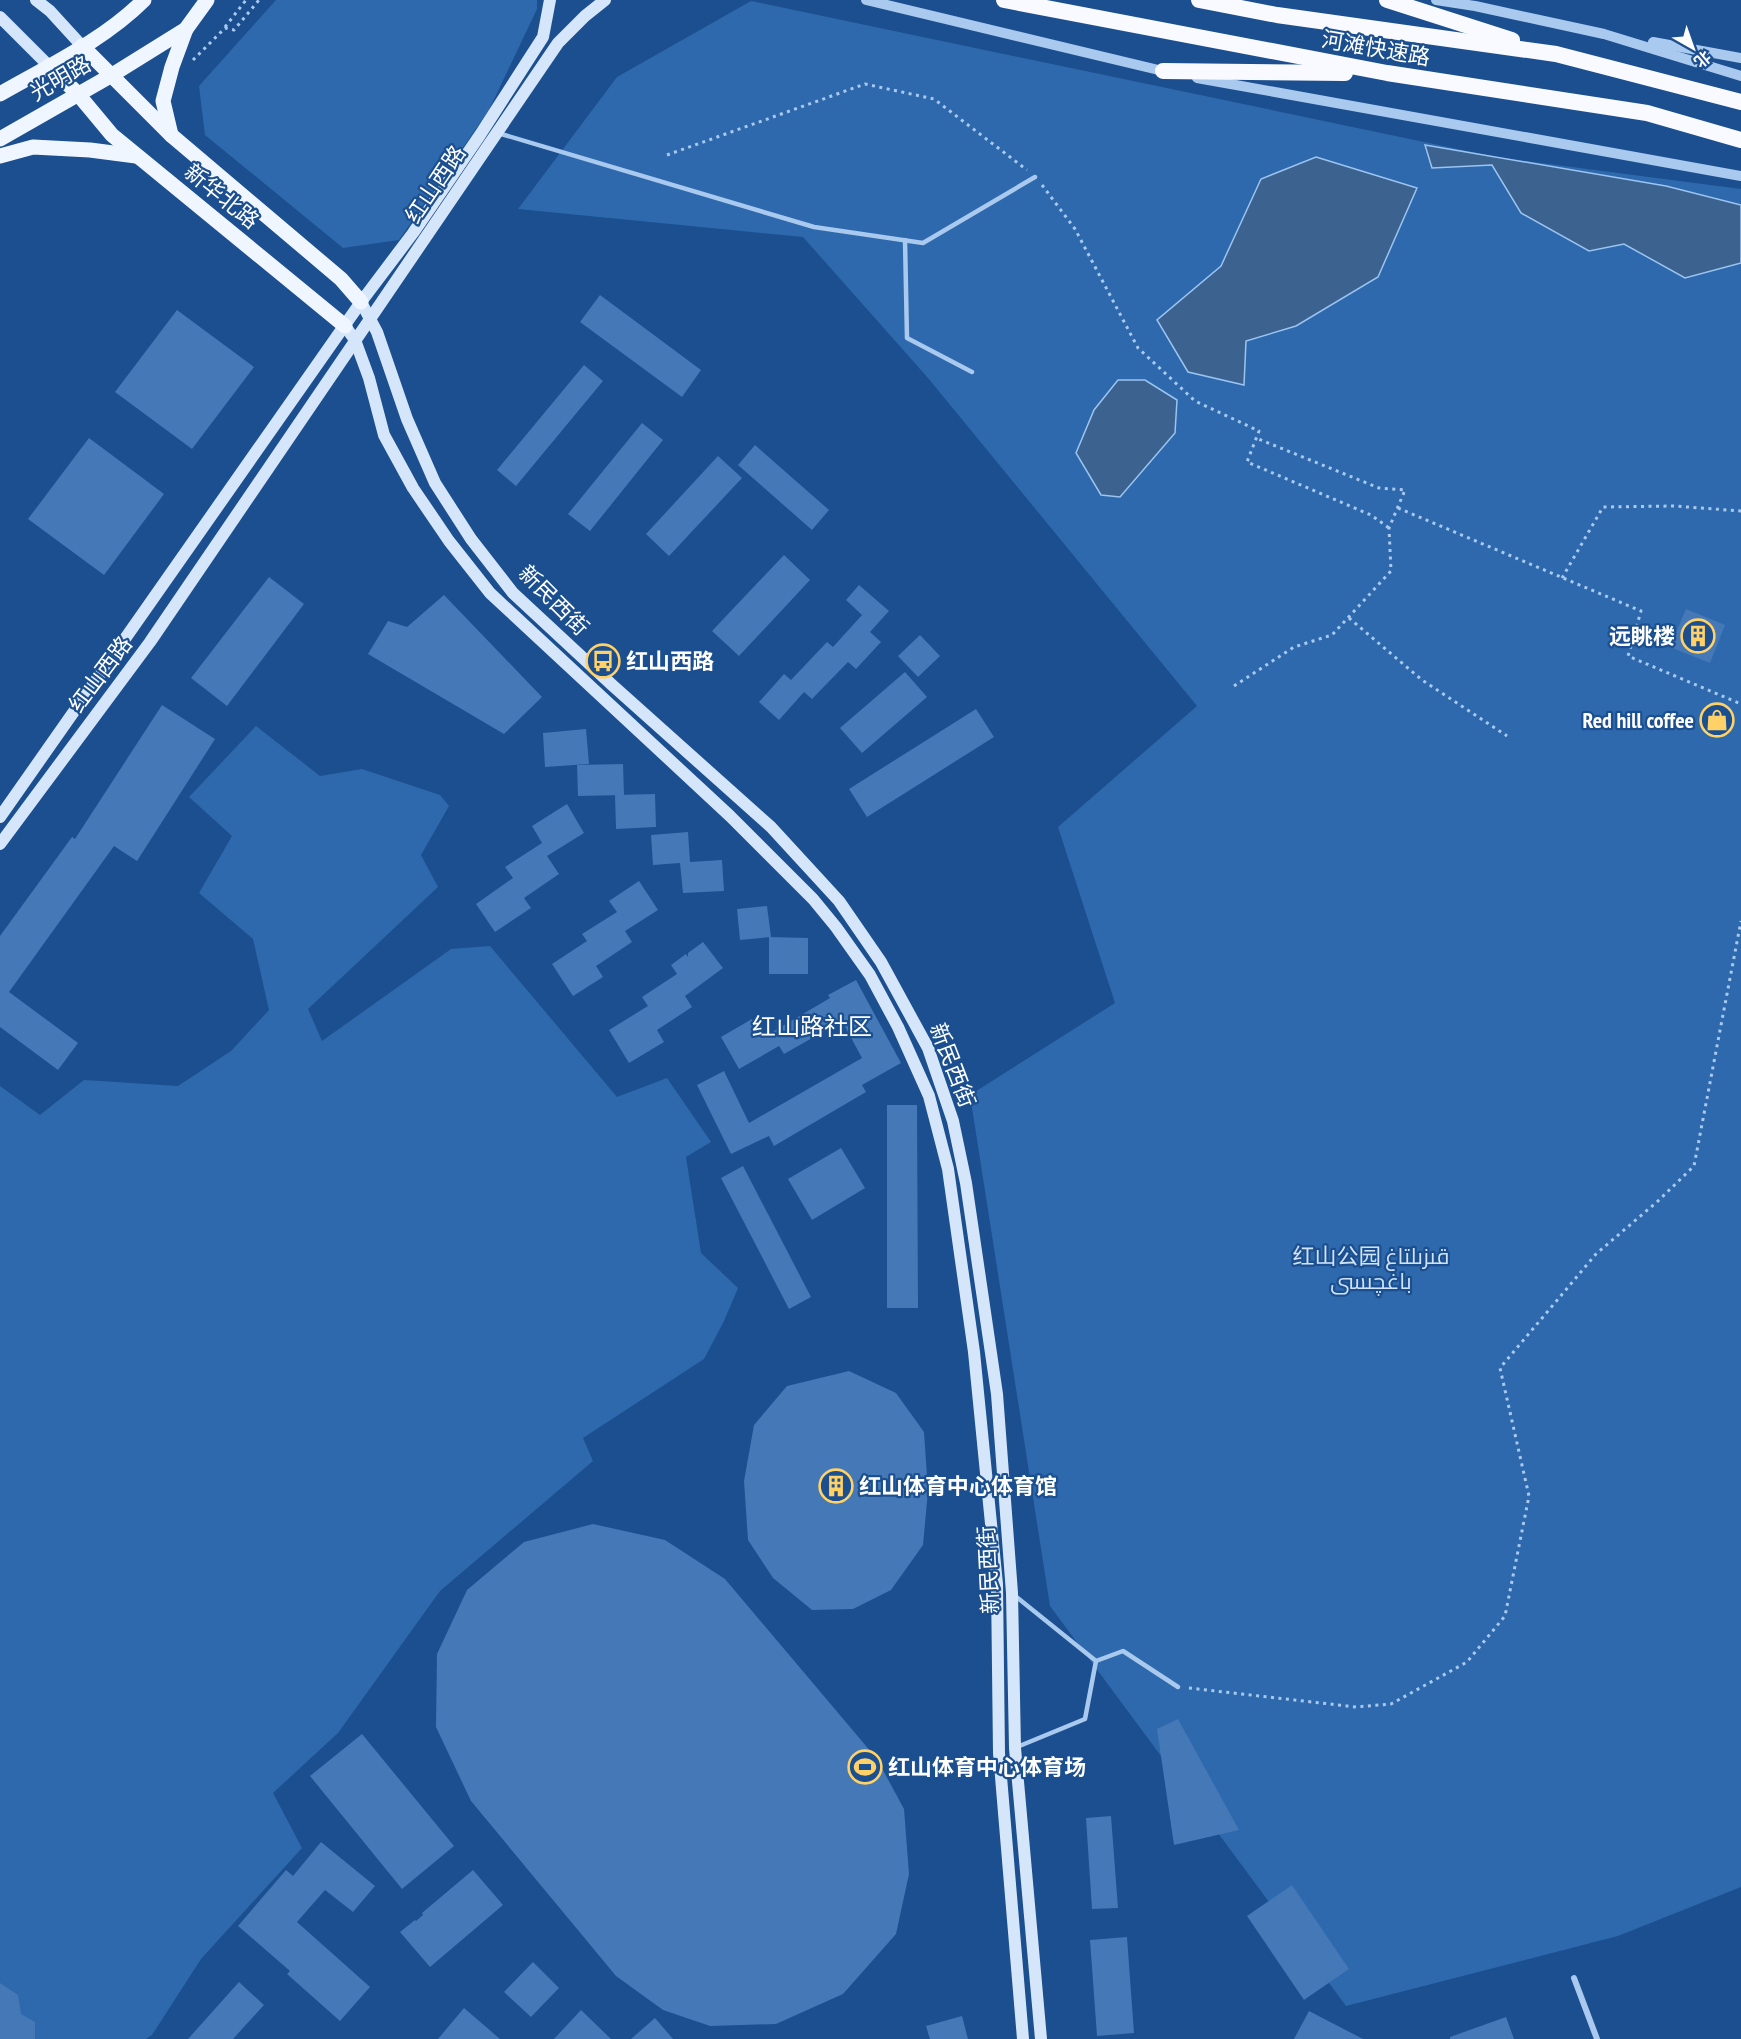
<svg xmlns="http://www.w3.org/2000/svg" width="1741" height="2039" font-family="'PT Sans Narrow',Cairo,'Noto Sans SC',sans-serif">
	<rect width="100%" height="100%" fill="#1b4f8f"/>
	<g fill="#2e69ad">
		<path d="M276,0H537V9L489,110L399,240L343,248L205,135L199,86Z"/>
		<path d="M751,1L1496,157L1741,189V1887L1618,1936L1346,2006L1050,1606L970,1095L1115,1003L1058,827L1197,706L928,378L803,237L518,209L617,77Z"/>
		<path d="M256,726L320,776L362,769L440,795L449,806L421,855L438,887L308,1009L322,1041L451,949L490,946L617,1097L667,1078L711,1142L686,1157L701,1253L738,1288L724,1321L704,1359L583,1438L593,1461L440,1591L338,1733L273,1793L302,1848L201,1959L152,2035L146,2039H0V1086L40,1115L84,1080L178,1086L231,1051L269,1010L253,939L199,893L232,836L189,797Z"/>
	</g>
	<g fill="#3c6290" stroke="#9cc4f0" stroke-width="1.5">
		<path d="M1425,145L1666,186L1741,205V263L1685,278L1624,244L1589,251L1521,213L1492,165L1432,168Z"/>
		<path d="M1316,157L1417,188L1378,277L1296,326L1246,341L1244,385L1188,372L1157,320L1221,266L1261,179Z"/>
		<path d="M1118,380H1145L1177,400L1175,433L1120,497L1101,495L1076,453L1094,410Z"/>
	</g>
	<g fill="#4478b7">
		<path d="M600,295L701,370L682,397L580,322Z"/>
		<path d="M177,310L254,367L192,449L115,392Z"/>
		<path d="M584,365L603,381L516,486L497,470Z"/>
		<path d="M642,423L663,440L590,531L568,514Z"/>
		<path d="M89,438L164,494L104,575L28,519Z"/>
		<path d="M755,445L829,510L812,530L738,465Z"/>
		<path d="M718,456L742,478L669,556L646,534Z"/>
		<path d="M784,555L810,580L739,656L712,631Z"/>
		<path d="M269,577L304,604L227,706L191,678Z"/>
		<path d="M859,585L889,611L870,632L881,642L856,669L848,662L812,699L804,692L779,720L759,702L784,674L791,680L827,642L833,647L862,615L846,600Z"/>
		<path d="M444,595L542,697L504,734L368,654L388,621L407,627Z"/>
		<path d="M1686,609L1725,625L1710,663L1670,647Z"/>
		<path d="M920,635L940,656L918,677L898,656Z"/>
		<path d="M905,672L927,697L862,753L840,728Z"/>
		<path d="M162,705L215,739L137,861L114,846L9,992L78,1043L58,1070L0,1027V936L72,837L75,839Z"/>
		<path d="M976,709L994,737L867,817L849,789Z"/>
		<path d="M586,729L589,764L545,767L543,733Z"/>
		<path d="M623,764L624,795L578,796L577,765Z"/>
		<path d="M655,794L656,827L616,829L615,795Z"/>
		<path d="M567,804L584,833L547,856L559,874L524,898L531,908L495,932L476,904L513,878L505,867L542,843L532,826Z"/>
		<path d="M688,832L690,862L722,860L724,891L683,893L680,863L653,865L651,835Z"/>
		<path d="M639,881L658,910L625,931L632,942L596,966L603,977L573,996L552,964L587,941L582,934L617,912L609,901Z"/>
		<path d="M767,906L771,937L740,940L737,909Z"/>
		<path d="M769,937L808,938V974H769Z"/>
		<path d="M703,942L723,968L685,996L692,1007L657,1030L664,1042L629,1063L609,1030L648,1006L642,997L677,974L671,965L686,954L688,957V953Z"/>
		<path d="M856,980L901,1063L862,1085L866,1092L774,1146L769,1136L731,1154L697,1085L724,1071L749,1123L862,1058L842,1021L784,1054L779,1046L739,1069L721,1037L752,1019L762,1038L830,998L828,995Z"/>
		<path d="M887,1105H917L918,1308H887Z"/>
		<path d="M841,1148L865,1188L812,1220L788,1179Z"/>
		<path d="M743,1166L811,1297L789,1309L721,1178Z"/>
		<path d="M849,1371L896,1393L924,1432L928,1491L923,1545L891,1590L853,1609L812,1610L773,1578L748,1540L744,1481L754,1425L787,1386Z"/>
		<path d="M593,1524L665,1540L725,1579L877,1759L904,1809L909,1874L896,1934L843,1994L776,2024L710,2026L663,2010L616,1976L471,1801L436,1727L437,1654L467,1590L524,1542Z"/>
		<path d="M1178,1719L1239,1830L1174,1845L1157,1729Z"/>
		<path d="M362,1734L454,1846L402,1889L310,1776Z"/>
		<path d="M1111,1816L1118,1908L1092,1909L1086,1818Z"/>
		<path d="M321,1842L375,1886L353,1912L325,1890L297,1922L370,1987L340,2021L287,1974L290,1971L238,1926L286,1870L293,1876Z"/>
		<path d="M473,1870L503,1905L430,1967L400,1932L415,1920L416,1921L423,1915L422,1913Z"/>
		<path d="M1292,1885L1349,1969L1304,2000L1247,1916Z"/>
		<path d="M1127,1937L1134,2033L1097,2036L1090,1940Z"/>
		<path d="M533,1962L559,1988L531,2017L504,1992Z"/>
		<path d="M239,1982L264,2005L233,2039H188Z"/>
		<path d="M0,1983L18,1995L21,2014L35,2022V2039H0Z"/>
		<path d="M464,2008L500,2039H438Z"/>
		<path d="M581,2010L611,2039H554Z"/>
		<path d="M1309,2011L1363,2039H1294Z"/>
		<path d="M962,2016L968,2039H930L926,2026Z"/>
		<path d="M1506,2017L1514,2039H1450V2037Z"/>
		<path d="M655,2018L673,2039H631Z"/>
	</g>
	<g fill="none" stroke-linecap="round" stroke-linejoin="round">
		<g stroke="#a9c9ee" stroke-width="3" stroke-dasharray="3 4.5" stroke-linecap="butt">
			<path d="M225,27L246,0"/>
			<path d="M193,60L225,28L234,30L259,0"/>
			<path d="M667,155L865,84L934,99L1027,170"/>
			<path d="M1042,185L1075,229L1138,348L1195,401L1259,431L1247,462L1371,515L1389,528"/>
			<path d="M1398,508L1641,611L1628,656L1741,704"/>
			<path d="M1562,578L1603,507L1674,506L1741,511"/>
			<path d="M1349,618L1422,680L1507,736"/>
			<path d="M1234,686L1294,647L1332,635L1391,571L1389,528L1405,490L1379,488L1256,438"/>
			<path d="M1189,1688L1356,1707L1391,1704L1467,1662L1505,1616L1529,1496L1500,1368L1596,1254L1658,1201L1694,1166L1741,921"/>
		</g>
		<g stroke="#a9c9ee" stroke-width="4.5">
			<path d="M498,133L814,227L923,243L1035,177"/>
			<path d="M905,240L907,338L972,372"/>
			<path d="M1014,1595L1096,1661L1085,1719L1017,1747"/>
			<path d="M1096,1661L1123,1651L1178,1687"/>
		</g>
		<path stroke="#a9c9ee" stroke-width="6" d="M1574,1978L1597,2039"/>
		<g stroke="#a9c9ee" stroke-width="10">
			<path d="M866,0L1167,72"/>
			<path d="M1436,0L1475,6L1604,34L1741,76"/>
			<path d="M1653,42L1741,58"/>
			<path d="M1197,78L1741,176"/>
		</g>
		<g stroke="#d6e6fa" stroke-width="12">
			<path d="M36,0L50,11L82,46"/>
			<path d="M0,17L49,66"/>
			<path d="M361,302L377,332L407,419L435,483L471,539L513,593L611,684L771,827L839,901L881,962L928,1048L953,1121L966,1183L997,1394L1012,1593L1015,1748L1041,2039"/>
			<path d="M345,326L355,340L369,378L384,435L413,488L449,541L490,593L730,816L813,899L836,927L870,975L898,1027L929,1096L948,1169L974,1352L997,1584L999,1753L1023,2039"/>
			<path d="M0,817L361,302L413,233L480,135L543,37L550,0"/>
			<path d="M0,844L150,642L558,43L585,16L605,0"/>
		</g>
		<g stroke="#f0f6ff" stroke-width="15">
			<path d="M82,46L171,135L341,279L361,302"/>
			<path d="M49,66L77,93L112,135L345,326"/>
			<path d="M0,94C49,66 104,40 144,0"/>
			<path d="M171,135L163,101L172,67L186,29"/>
			<path d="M0,139L112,75L186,29L207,0"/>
			<path d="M0,156L33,147L90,150L136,156"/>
		</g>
		<g stroke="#f8faff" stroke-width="16">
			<path d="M1004,0L1387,73L1647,113L1741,140"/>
			<path d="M1199,0L1277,15L1556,54L1741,102"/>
			<path d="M1387,0L1512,40"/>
			<path d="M1163,71L1345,73"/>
		</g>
	</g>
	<defs>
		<symbol id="building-ring" viewBox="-11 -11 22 22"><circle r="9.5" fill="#1b4f8f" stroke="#ffd166" stroke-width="1.5"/><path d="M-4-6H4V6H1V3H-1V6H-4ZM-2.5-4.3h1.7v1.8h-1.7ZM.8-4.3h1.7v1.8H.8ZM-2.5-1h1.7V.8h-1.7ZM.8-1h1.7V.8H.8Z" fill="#ffd166"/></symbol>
		<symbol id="bus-ring" viewBox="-11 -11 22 22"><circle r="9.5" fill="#1b4f8f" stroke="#ffd166" stroke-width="1.5"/><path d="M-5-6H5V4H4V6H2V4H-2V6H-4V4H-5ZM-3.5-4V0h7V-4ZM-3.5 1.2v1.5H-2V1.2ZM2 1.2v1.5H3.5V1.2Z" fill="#ffd166"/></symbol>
		<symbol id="shop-ring" viewBox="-11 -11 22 22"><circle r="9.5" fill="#1b4f8f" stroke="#ffd166" stroke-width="1.5"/><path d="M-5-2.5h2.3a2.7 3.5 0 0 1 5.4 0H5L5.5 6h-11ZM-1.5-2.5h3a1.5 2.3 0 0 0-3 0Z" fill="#ffd166"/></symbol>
		<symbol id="stadium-ring" viewBox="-11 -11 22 22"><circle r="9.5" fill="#1b4f8f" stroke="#ffd166" stroke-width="1.5"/><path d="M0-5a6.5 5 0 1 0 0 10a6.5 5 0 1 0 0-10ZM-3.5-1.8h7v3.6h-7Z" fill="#ffd166"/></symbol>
	</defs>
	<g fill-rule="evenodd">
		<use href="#building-ring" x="1679" y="617" width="38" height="38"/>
		<use href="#bus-ring" x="584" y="642" width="38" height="38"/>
		<use href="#shop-ring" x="1698" y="701" width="38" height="38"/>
		<use href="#building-ring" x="817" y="1467" width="38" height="38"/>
		<use href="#stadium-ring" x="846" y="1748" width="38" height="38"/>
	</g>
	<g text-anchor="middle" stroke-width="4.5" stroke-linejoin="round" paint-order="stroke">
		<g font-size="22" fill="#fff" stroke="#1b4f8f">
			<text transform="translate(1376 48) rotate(10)" y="8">河滩快速路</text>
			<text transform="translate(60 78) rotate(-30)" y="8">光明路</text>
			<text transform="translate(435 184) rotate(-56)" y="8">红山西路</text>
			<text transform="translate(222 196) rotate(39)" y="8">新华北路</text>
			<text transform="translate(554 600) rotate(45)" y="8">新民西街</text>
			<text transform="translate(100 674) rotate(-53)" y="8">红山西路</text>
			<text transform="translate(953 1065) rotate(69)" y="8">新民西街</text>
			<text transform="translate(988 1570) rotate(-93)" y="8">新民西街</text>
		</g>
		<g font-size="22" font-weight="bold" fill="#fff" stroke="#1b4f8f" text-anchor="start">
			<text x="1675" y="644" text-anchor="end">远眺楼</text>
			<text x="626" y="669">红山西路</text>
			<text x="1694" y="728" text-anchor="end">Red hill coffee</text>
			<text x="859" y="1494">红山体育中心体育馆</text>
			<text x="888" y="1775">红山体育中心体育场</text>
		</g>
		<g font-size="22" fill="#cfe3fa" stroke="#1b4f8f">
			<text x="1371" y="1264">红山公园 قىزىلتاغ<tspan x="1371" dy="25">باغچىسى</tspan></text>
		</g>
		<g font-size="24" fill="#fff" stroke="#1b4f8f">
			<text x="812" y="1035">红山路社区</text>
		</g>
	</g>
	<g transform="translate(1693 48) rotate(140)" stroke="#1b4f8f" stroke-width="4.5" paint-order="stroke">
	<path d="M0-4.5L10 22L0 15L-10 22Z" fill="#ffffff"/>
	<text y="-9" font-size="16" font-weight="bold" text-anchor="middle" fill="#ffffff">北</text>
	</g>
</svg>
